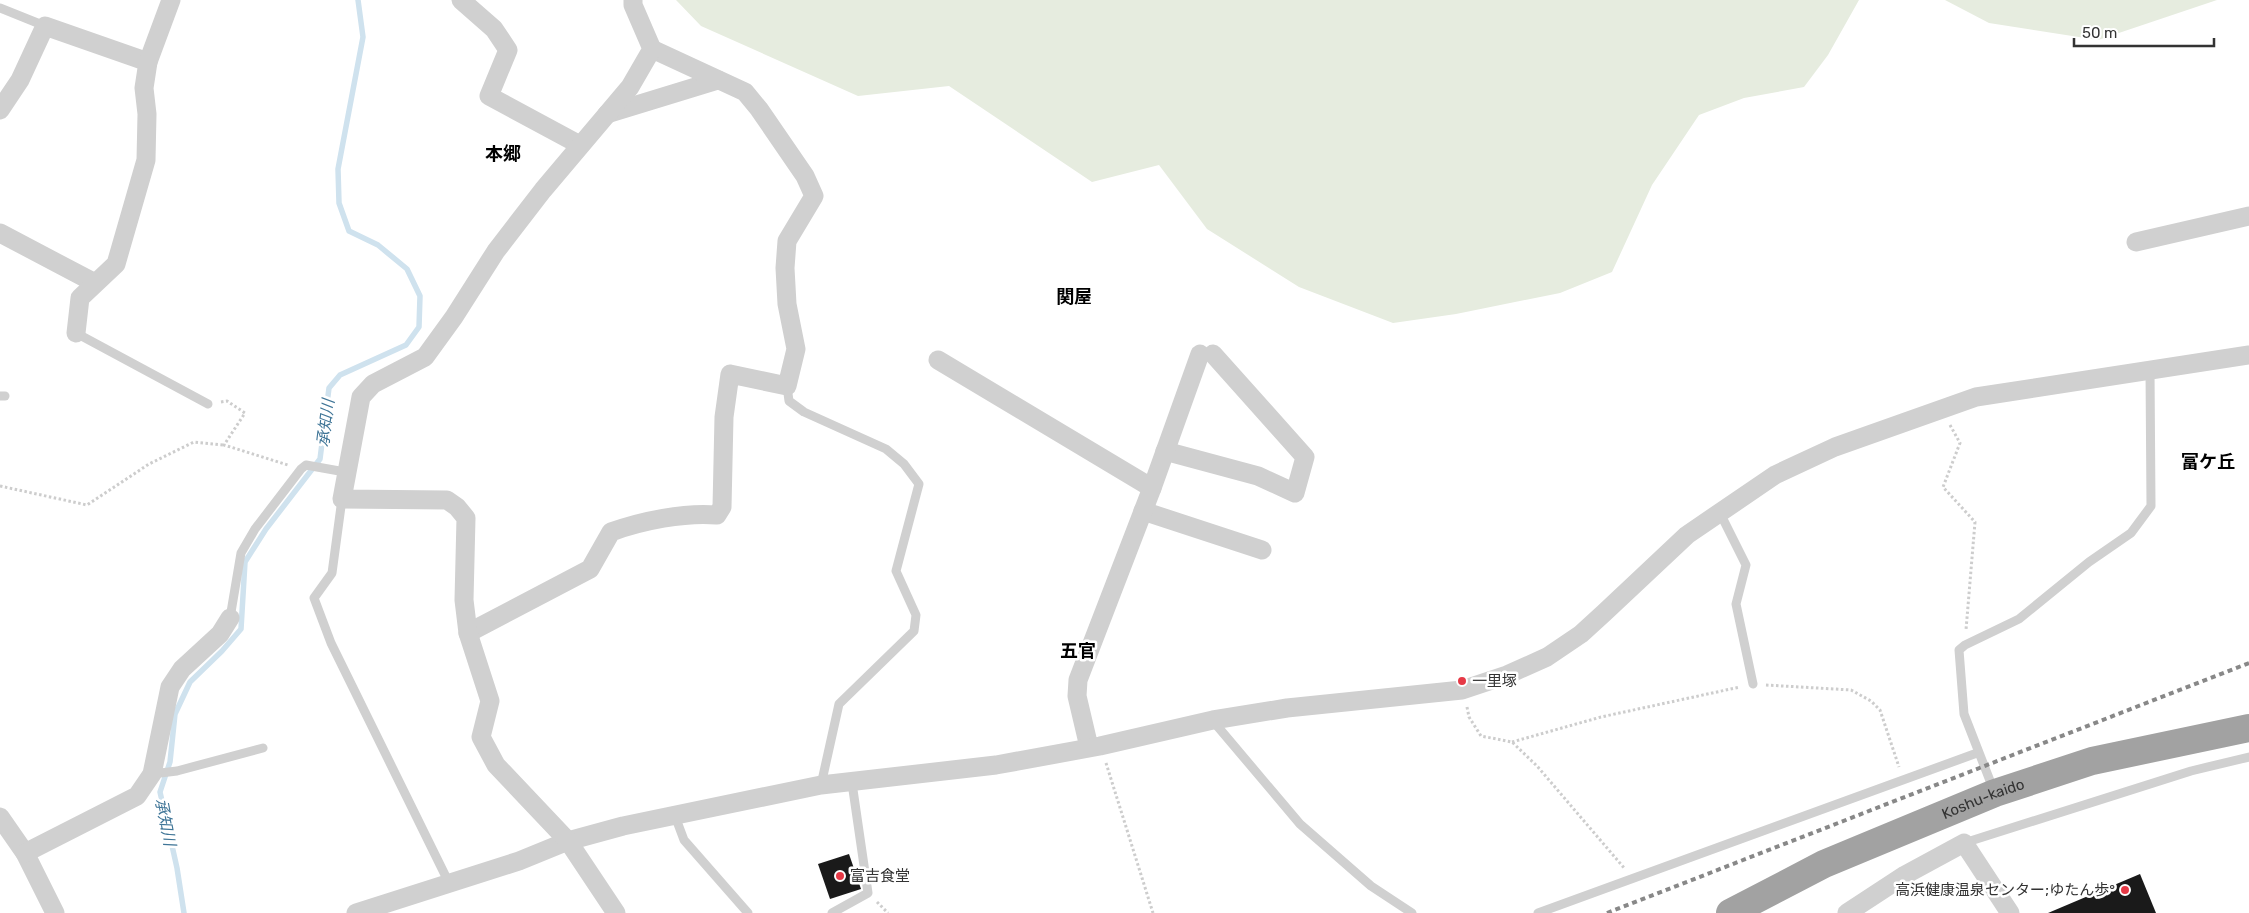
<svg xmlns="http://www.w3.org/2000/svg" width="2249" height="913" font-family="Rubik,'Noto Sans JP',sans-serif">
	<rect width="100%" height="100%" fill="#fff"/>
	<g fill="#e6ecdf">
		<path d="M676,0H1859L1828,55L1804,87L1744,98L1699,115L1652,185L1612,272L1560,293L1456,314L1393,323L1299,287L1207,229L1159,165L1092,182L949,86L858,96L701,26Z"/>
		<path d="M1945,0H2217L2098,40L1989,23Z"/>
	</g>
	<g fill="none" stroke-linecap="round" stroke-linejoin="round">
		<path stroke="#cfe2ee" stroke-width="5.5" d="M184,913L177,868L160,792L170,762L175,714L190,682L222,651L241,629L245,562L266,529L320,459L329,388L340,375L406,345L419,327L420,296L407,269L378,245L349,231L339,203L338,169L363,37L358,0"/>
	</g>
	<g fill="#1a1a1a">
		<path d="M849,854L861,889L830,899L818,864Z"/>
		<path d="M2140,874L2156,913H2048Z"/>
	</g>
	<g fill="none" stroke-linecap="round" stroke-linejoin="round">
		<g stroke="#cdcdcd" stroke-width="3" stroke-dasharray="2.5 2.5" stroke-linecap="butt">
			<path d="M221,402L227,401L245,413L224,445L288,465"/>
			<path d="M1950,425L1960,443L1943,487L1975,522L1966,630"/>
			<path d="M0,486L87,505L149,464L194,442L224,445"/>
			<path d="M1766,685L1851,690L1871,701L1880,710L1899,767"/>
			<path d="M1467,707L1469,717L1481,736L1512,742L1537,766L1625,869"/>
			<path d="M1512,742L1601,717L1740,687"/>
			<path d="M1106,763L1153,913"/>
			<path d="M877,902L888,913"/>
		</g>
		<g stroke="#d0d0d0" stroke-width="9">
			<path d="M0,8L45,26"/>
			<path d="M76,333L208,404"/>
			<path d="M787,386L789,401L804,412L886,449L904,464L919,484L896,571L916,615L914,631L839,704L821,785"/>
			<path d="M0,396H5"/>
			<path d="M342,499L332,573L314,598L331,643L449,883"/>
			<path d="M1719,511L1746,565L1736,604L1753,684"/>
			<path d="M230,618L241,553L255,529L301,469L306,465L345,472"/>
			<path d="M1213,721L1300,824L1371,886L1412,913"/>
			<path d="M152,774L177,771L263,748"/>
			<path d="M1994,791L1964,714L1959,650L1965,645L2019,619L2089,562L2131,533L2151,506L2150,370"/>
			<path d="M675,816L684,840L748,913"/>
			<path d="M1964,843L2191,771L2249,757"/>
			<path d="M832,913L868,893L852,783"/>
			<path d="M1538,913L1977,753"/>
		</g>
		<g stroke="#d0d0d0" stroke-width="19">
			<path d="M461,0L494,29L508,50L489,96L580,145"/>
			<path d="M0,110L20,80L45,26L148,62"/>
			<path d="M607,114L718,80"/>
			<path d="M0,233L95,283"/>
			<path d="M2136,242L2249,216"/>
			<path d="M76,333L80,298L116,264L146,160L147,114L144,88L148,62L171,0"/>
			<path d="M938,360L1152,488"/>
			<path d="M1165,451L1258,476L1295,493L1305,457L1213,354"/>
			<path d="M1143,511L1262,550"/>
			<path d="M468,633L590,569L611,532C641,521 685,512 717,515L722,507L724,417L730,374L787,386L796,349L787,304L785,268L787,241L814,196L805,176L759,109L745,92L652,49"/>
			<path d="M1089,747L1077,696L1078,680L1152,488L1200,354"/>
			<path d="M0,817L25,853L55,913"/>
			<path d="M25,853L137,796L152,774L170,687L182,669L220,634L230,618"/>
			<path d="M356,913L519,861L568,841L623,826L821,785L996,765L1100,746L1213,720L1287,708L1462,690L1507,675L1547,657L1581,634L1604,613L1687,535L1775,475L1835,447L1976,397L2249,355"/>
			<path d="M616,913L568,841L496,765L481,737L490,701L468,633L464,600L466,518L457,507L447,500L342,499L361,397L373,384L425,357L454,317L496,251L543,190L630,87L652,49L633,5V0"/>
			<path d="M1847,913L1905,875L1964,843L2010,913"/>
		</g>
		<path stroke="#a2a2a2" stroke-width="28" id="s1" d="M1730,913L1824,864L1995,793L2092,761L2249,728"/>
		<path stroke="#888" stroke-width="4" stroke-dasharray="5 4" stroke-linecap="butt" d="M1607,913L2249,663"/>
	</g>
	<g fill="#e63946" stroke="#fff" stroke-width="2">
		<circle cx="1462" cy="681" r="5"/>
		<circle cx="840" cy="876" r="5"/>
		<circle cx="2125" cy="890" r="5"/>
	</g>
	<g text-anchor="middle" stroke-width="5" stroke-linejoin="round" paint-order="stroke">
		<g font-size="15" fill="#333" stroke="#fff" text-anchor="start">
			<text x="1472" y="686">一里塚</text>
			<text x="850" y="881">富吉食堂</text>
			<text x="2115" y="895" text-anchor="end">高浜健康温泉センター;ゆたん歩°</text>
		</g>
		<g font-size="15" fill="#333" stroke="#fff">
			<text dy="5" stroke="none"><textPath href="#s1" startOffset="278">Koshu-kaido</textPath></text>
		</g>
		<g font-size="16" font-style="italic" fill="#3f7597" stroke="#fff">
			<text transform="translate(325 423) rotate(-83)" y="6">承知川</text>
			<text transform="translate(166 822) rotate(79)" y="6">承知川</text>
		</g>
		<g font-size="18" font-weight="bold" fill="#000" stroke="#fff">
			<text x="503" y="160">本郷</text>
			<text x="1074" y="303">関屋</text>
			<text x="2208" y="468">富ケ丘</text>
			<text x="1078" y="657">五官</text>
		</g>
	</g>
	<path d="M2074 38v8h140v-8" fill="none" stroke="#333333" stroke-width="2.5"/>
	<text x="2082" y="38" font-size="15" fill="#333333" stroke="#ffffff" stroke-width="4" paint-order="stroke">50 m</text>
</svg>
